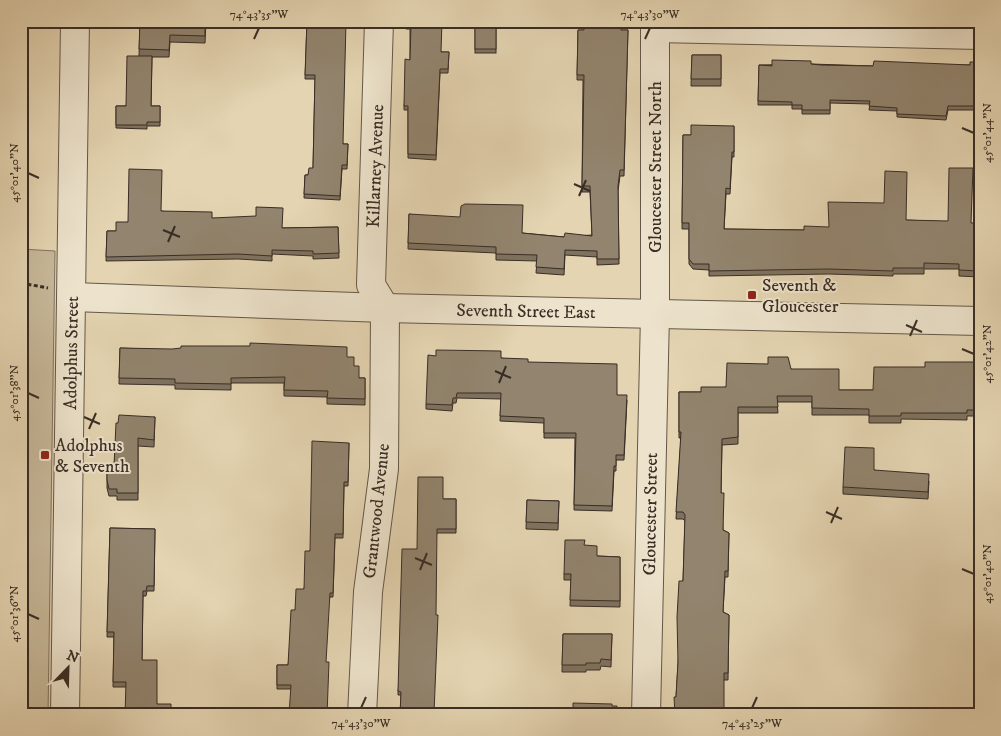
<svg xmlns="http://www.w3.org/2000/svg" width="1001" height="736" font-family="'IM FELL DW Pica',serif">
	<rect width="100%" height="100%" fill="#e4d4b1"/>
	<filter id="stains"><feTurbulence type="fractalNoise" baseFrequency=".004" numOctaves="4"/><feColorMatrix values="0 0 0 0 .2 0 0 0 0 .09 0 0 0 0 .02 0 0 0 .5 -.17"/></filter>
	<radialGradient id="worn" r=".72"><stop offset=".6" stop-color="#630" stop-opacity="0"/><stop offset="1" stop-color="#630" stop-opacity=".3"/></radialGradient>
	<path fill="#c7b899" stroke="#80725f" d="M21,249L55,251L48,715H21Z"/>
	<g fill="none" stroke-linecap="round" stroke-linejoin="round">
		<defs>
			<g id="minor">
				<path d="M379,21L371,285L385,308"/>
				<path d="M655,28L980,35"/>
				<path d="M72,297L385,308L980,321"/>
				<path d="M65,715L75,21"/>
				<path d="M362,715L368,592L384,469L385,308"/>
				<path d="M646,715L655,314V21"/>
			</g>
		</defs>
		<use href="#minor" stroke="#645748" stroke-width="30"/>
		<path stroke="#392d25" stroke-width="3" stroke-dasharray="4 2.5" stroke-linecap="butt" d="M21,283L48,288"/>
		<use href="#minor" stroke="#ede3cc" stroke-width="28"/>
	</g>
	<g fill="#7e725f" stroke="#392d25">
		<path d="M140,21H206L205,43L170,42L169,57H152L151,106H160V126H147V129L116,128V106H126L139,56Z"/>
		<path d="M307,21L343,144H348L347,169H342L340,200L304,198L305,175H308L313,168L315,79H305Z"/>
		<path d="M406,21L442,52H449L448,73H440L436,160L408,158V110H404V106L410,60V29H406Z"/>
		<rect x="475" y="26" width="21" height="27"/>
		<path d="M578,30H628L624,176H620L618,191L619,264L597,265V257L565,255L564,275L536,273L537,261L496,260V253L408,249L409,214L522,233L564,237L592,235L590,192H582L583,80H577Z"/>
		<path d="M692,55H721V86H691Z"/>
		<path d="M980,62V110H948L946,120L897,117V111L869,110L870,104L830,103V114H802V109H792V105H758L759,65L811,64L873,66L970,65Z"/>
		<path d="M734,126V157H732L730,194H726L724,229L804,230L906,220L971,223L978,227H980V277L959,276V269H924V274H893V276L829,274L709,276V270L693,269L689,264V229H682L683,135H691Z"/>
		<path d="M161,211L282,228L338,227L339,258L313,259V256L272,254V261L238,259L106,261L107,231H116L128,222Z"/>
		<path d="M120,348L347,357L354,366L359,378H365V405L327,404V397L284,396V383H231V390L175,389V385L119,384Z"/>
		<path d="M501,358L528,362L617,395L627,400L624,460H616V471H614L612,511L574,510L575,438H544V423L500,421L501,399L457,398L456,403H453L452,411L426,409V404Z"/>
		<path d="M980,362V416H967V420L901,419V423H869V415H812V402H777L778,413H738V444L722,445L721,493L723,530L729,533L728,577H725L723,612L729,615L728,680H724L676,697L683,581L685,521L683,519H676L681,438H679V392H701L726,387L791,369L839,390H873L925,367Z"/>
		<path d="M155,417L154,447L138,446V500H117V496H109L107,488V465L114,466L118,423Z"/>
		<path d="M349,443L348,486H344L343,538H335L333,597H330L291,689H277V665H288L295,610L304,589L310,551Z"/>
		<path d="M874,470L929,481L928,499L843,494V487Z"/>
		<path d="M443,499H456V533H437L400,715L401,695H398V691L417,549Z"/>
		<path d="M527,500L559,501L558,530L526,529Z"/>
		<path d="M110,528L155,529L154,591H147L146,596H143L142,660L157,704L171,715L126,687H113L114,637H107Z"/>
		<path d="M585,545L597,556L620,557V607L570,606L571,580H564V574Z"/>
		<path d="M563,634H612L611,667L601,666L600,670H586V672H562Z"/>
	</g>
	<g fill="#92846e" stroke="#392d25">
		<path d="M140,21H205V36L170,35L169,50L139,49Z"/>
		<path d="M307,21H346L343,144H348L347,165H342L340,196L304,194L305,175H308L309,168H313L315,75H305Z"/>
		<path d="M406,21H442L441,52H449L448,69H440L436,155L408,154V106H404L405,59L410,60L411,25H406Z"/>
		<path d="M584,21H616V22H622L621,30H628L624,170H620L618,186L619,259H597V251L565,250L564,269L536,267L537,255L496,254V247L408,243L409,214L460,217L461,206L465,204L523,205L522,233L564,237L565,233L592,236L590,186H582L584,75H577L578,30H584Z"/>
		<rect x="475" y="26" width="21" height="23"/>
		<path d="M692,55H721V79H691Z"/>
		<path d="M127,56H152L151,106H160V122H147V125H116V106H126Z"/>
		<path d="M772,60L811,61V64L821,65L873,66L874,61L970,65V62H980V106H948L946,116L897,114V108L869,106L870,101L830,100V110H802V105H792V102L758,101L759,65L772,66Z"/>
		<path d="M691,125L734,126V152H732L730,189L726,188L724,229L804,230V226L829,227L828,202L884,203L885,171L907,172L906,220L948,221L949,168H973L971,223H978V227H980V271L959,270V264L924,263V268H893V271L829,269L709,271V264H693L689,259V223H682L683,135H691Z"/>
		<path d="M129,169L162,170L161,211L212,212V218L256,216V207L283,208L282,228L338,227L339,253L313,254V251L272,250V256L238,254L106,257L107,231H116V222H128Z"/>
		<path d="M250,343L347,347V357H354V366H359V378H365V399L327,398L328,391L284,390L285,377L231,378V384L175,383V379L119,378L120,348L172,349L181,348V346H250Z"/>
		<path d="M436,350L501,351V358L528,359V362L617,364V395H627L624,455H616V466H614L612,506L574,505L576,433H544V418L500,416L501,393H457L456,398H453L452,405L426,404L428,355L436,356Z"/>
		<path d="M768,357H788L791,369H839V390H873L874,367H925V362H980V410H967V413H901V416H869V409L812,408V396H777L778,407H738V437L722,439L721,493H724L723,530L729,533L728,571H725L723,612L729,615L728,673H724V715H675L674,697H676L678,662L677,617L679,581H683L685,515L683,512H676L681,432H679V392H701V387H726L727,363L768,364Z"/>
		<path d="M119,415L155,417L154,440L138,438V493H117V489H109L107,480V465L114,466L116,423H118Z"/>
		<path d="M312,441L349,443L348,482H344L343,534H335L333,593H330L326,662H329L327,715H289L291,685H277V665H288L291,610H295L296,589H304L305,551H310Z"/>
		<path d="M845,447L874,448V470L929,474L928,492L843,487Z"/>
		<path d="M418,477H443V499H456V529H437L436,615H438L434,713H447V715H400L401,692L398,691L402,549H417Z"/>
		<path d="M527,500L559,501L558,523L526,522Z"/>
		<path d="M110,528L155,529L154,586H147L146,591H143L142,660H157V704H171V715H125L126,682H113L114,632H107Z"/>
		<path d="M565,540H585L584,545L597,546V556L620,557V601L570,600L571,574H564Z"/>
		<path d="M563,634H612L611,660L601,659L600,663H586V665H562Z"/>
		<path d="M573,703L612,704V706H617V715H573Z"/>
	</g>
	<path fill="none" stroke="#392d25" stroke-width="2" d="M254,39L259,28M645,39L650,28M962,128L974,133M28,173L39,178M574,184L590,191M579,196L586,180M163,230L180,237M168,242L175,226M906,325L922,332M910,336L917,320M962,349L974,354M495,371L511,378M499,383L506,366M28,393L39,398M84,417L100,424M89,429L96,413M826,512L842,519M831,523L838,507M415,558L432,565M962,569L974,574M420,570L427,553M28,614L39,619M361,708L366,697M752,708L757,697"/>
	<g fill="#8f2418" stroke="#ede3cc" stroke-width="2">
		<rect x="747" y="290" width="10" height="10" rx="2.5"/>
		<rect x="40" y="450" width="10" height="10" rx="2.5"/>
	</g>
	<g text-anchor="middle" stroke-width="4" stroke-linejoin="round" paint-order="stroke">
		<g font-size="18" fill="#392d25" stroke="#ede3cc">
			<text transform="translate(375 166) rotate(-88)" y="6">Killarney Avenue</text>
			<text transform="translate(655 167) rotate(-90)" y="6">Gloucester Street North</text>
			<text transform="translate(526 311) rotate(1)" y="6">Seventh Street East</text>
			<text transform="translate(71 353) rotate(-89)" y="6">Adolphus Street</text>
			<text transform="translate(376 511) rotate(-84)" y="6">Grantwood Avenue</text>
			<text transform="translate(650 514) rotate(-89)" y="6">Gloucester Street</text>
		</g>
		<g font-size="18" fill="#392d25" stroke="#ede3cc" text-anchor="start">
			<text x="762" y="291">Seventh &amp;<tspan x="762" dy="21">Gloucester</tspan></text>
			<text x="55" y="451">Adolphus<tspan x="55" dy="21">&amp; Seventh</tspan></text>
		</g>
	</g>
	<rect width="1001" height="736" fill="none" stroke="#e4d4b1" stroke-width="55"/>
	<g transform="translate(68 668) rotate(23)" stroke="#ede3cc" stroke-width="4" paint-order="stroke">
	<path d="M0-4L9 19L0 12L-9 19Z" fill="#392d25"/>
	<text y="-8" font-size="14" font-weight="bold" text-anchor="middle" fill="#392d25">N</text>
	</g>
	<rect x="28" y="28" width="946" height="680" fill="none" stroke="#392d25" stroke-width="2"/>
	<g font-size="12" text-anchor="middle" fill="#392d25">
		<text x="259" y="18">74°43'35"W</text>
		<text x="650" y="18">74°43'30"W</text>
		<text transform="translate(987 133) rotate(-90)" y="4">45°01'44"N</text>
		<text transform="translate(14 173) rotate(-90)" y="4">45°01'40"N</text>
		<text transform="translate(987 354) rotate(-90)" y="4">45°01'42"N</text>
		<text transform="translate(14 393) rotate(-90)" y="4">45°01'38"N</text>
		<text transform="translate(987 574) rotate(-90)" y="4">45°01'40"N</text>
		<text transform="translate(14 614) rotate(-90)" y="4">45°01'36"N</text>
		<text x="361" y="727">74°43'30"W</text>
		<text x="752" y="727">74°43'25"W</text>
	</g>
	<rect width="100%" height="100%" filter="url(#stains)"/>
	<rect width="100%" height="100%" fill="url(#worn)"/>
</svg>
